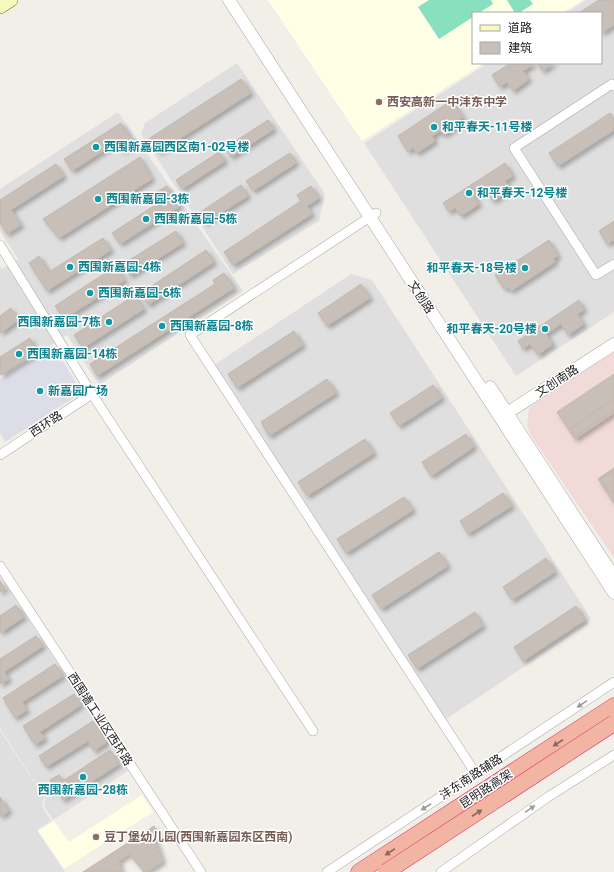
<svg xmlns="http://www.w3.org/2000/svg" width="614" height="872" font-family="Roboto,'Noto Sans SC',sans-serif">
	<defs>
		<filter id="shadow"><feDropShadow dx="3" dy="3" stdDeviation="2" flood-color="#0004"/></filter>
	</defs>
	<rect width="100%" height="100%" fill="#f2efe9"/>
	<g fill="#e0dfdf">
		<path d="M586,0H614V312L516,376L364,143L488,63H601V13H566Z"/>
		<path d="M237,63L325,194L319,221L233,274L141,134L145,123Z"/>
		<path d="M118,112L243,291L99,385L67,335L0,377V265L2,269L18,259L0,231V189Z"/>
		<path d="M351,274L372,280L590,617L588,624L446,719L214,365Z"/>
		<path d="M0,575L128,771L53,820L44,806L45,798L0,728Z"/>
		<path d="M0,730L44,797L42,806L51,821L37,830L65,872H0Z"/>
	</g>
	<path fill="#f2dad9" d="M614,352V558L530,434L527,425L529,409L534,404Z"/>
	<g fill="#ffffe5">
		<path d="M268,0H583L562,13H473V63H484L362,141Z"/>
		<path d="M142,795L153,812L64,869L38,831L54,821L69,842Z"/>
	</g>
	<g fill="#88e0be">
		<path d="M429,0H491L493,4L479,13H473V17L439,39L418,7Z"/>
		<path d="M507,0H530L533,4L519,13H515Z"/>
	</g>
	<path fill="#dddde8" d="M53,345L80,389V394L5,442L0,433V379Z"/>
	<g fill="#c7bfb8" stroke="#c4b6ab" filter="url(#shadow)">
		<path d="M599,0H614V25L601,33V13H579Z"/>
		<path d="M511,63H535L523,71L529,79L513,91L507,82L500,87L492,75Z"/>
		<path d="M537,63H554L543,71Z"/>
		<path d="M241,79L251,93L159,152L150,138Z"/>
		<path d="M452,100L463,117L459,120L462,123L444,135L440,131L432,136L435,141L417,153L413,148L408,152L398,136Z"/>
		<path d="M610,113L614,119V130L558,166L549,153Z"/>
		<path d="M268,120L274,129L231,157L225,148Z"/>
		<path d="M121,123L134,143L122,151L117,142L72,171L64,159Z"/>
		<path d="M219,152L225,161L182,189L176,180Z"/>
		<path d="M290,153L296,163L253,191L246,181Z"/>
		<path d="M140,157L152,179L59,238L43,219Z"/>
		<path d="M505,163L513,176L505,181L511,189L493,201L485,189L474,196L479,204L461,216L455,208L449,212L443,203Z"/>
		<path d="M56,164L64,176L11,210L21,225L7,234L0,223V200Z"/>
		<path d="M241,185L248,196L205,223L199,213Z"/>
		<path d="M167,186L180,206L120,244L112,233L160,202L155,193Z"/>
		<path d="M311,186L319,198L307,206L312,214L233,265L224,252L301,201L297,195Z"/>
		<path d="M614,221V240L607,244L599,231Z"/>
		<path d="M176,231L183,243L130,276L123,264Z"/>
		<path d="M103,238L111,250L47,291L29,263L39,256L49,272Z"/>
		<path d="M549,240L558,256L553,259L555,262L511,291L508,287L504,289L495,275Z"/>
		<path d="M206,250L214,262L148,305L141,293Z"/>
		<path d="M116,266L125,280L64,319L55,306Z"/>
		<path d="M224,273L234,288L97,376L90,364L215,284L213,280Z"/>
		<path d="M361,284L370,298L327,326L318,313Z"/>
		<path d="M135,295L144,309L83,348L74,335Z"/>
		<path d="M579,300L584,310L577,314L584,324L568,335L561,324L546,334L553,344L538,355L530,344L523,349L518,341Z"/>
		<path d="M11,308L19,320L0,333V316Z"/>
		<path d="M294,331L303,345L237,388L228,374Z"/>
		<path d="M30,338L38,352L1,375L0,357Z"/>
		<path d="M614,374V413L575,439L557,412Z"/>
		<path d="M327,379L336,393L269,436L261,422Z"/>
		<path d="M433,385L442,398L399,426L390,413Z"/>
		<path d="M614,399V410L576,436L571,428Z"/>
		<path d="M466,434L474,447L431,476L422,462Z"/>
		<path d="M365,439L374,453L307,496L298,482Z"/>
		<path d="M614,468V503L598,479Z"/>
		<path d="M614,470V490L610,493L600,479Z"/>
		<path d="M503,493L512,506L468,534L460,521Z"/>
		<path d="M404,497L413,510L346,553L337,539Z"/>
		<path d="M439,552L448,566L381,609L372,595Z"/>
		<path d="M546,558L555,572L512,600L503,587Z"/>
		<path d="M0,581L5,589L0,592Z"/>
		<path d="M16,605L24,617L0,633V616Z"/>
		<path d="M576,606L585,620L523,661L514,647Z"/>
		<path d="M475,612L483,626L417,669L408,655Z"/>
		<path d="M36,636L43,646L4,672L9,679L0,684V659Z"/>
		<path d="M55,664L63,676L22,702L27,710L15,718L3,698Z"/>
		<path d="M74,694L81,705L40,732L45,738L35,745L23,726Z"/>
		<path d="M93,721L107,742L94,751L88,741L46,767L39,756Z"/>
		<path d="M110,750L119,764L63,800L50,780L59,775L63,781Z"/>
		<path d="M0,797L9,811L0,817Z"/>
		<path d="M154,826L159,835L155,838L163,861L147,872H144L129,854L119,861L122,872H83Z"/>
	</g>
	<g fill="none" stroke-linecap="round" stroke-linejoin="round">
		<defs>
			<g id="minor">
				<path d="M614,86L612,84L514,148L596,275L614,264"/>
				<path d="M376,213L190,335L476,774"/>
				<path d="M0,245L92,394L313,731"/>
				<path d="M0,455L92,394"/>
				<path d="M0,566L201,872"/>
				<path d="M327,872L614,682"/>
				<path d="M441,872L548,797L614,755"/>
			</g>
			<g id="tertiary">
				<path d="M229,0L614,593"/>
				<path d="M490,387L614,577"/>
				<path d="M501,417L614,344"/>
			</g>
			<path id="secondary" d="M0,7L11,0"/>
			<path id="trunk" d="M359,872L614,706"/>
		</defs>
		<use href="#minor" stroke="#a9a9a9" stroke-width="10"/>
		<use href="#tertiary" stroke="#a9a9a9" stroke-width="13"/>
		<use href="#secondary" stroke="#707d05" stroke-width="14"/>
		<use href="#trunk" stroke="#dc2a67" stroke-width="17"/>
		<use href="#minor" stroke="#fff" stroke-width="9"/>
		<use href="#tertiary" stroke="#fff" stroke-width="12"/>
		<use href="#secondary" stroke="#f7fabf" stroke-width="13"/>
		<use href="#trunk" stroke="#f2b4a3" stroke-width="16"/>
		<defs>
			<path id="trunk-bridge" d="M386,872L614,723"/>
		</defs>
		<use href="#trunk-bridge" stroke="#dc2a67" stroke-width="17" stroke-linecap="butt"/>
		<use href="#trunk-bridge" stroke="#f2b4a3" stroke-width="16"/>
	</g>
	<defs><path id="oneway-solid" d="M-6-.8H1V-3.2L6.5 0L1 3.2V.8H-6Z"/></defs>
	<g fill="#9c9c9c">
		<use href="#oneway-solid" transform="translate(582 704) rotate(146)"/>
		<use href="#oneway-solid" transform="translate(426 807) rotate(147)"/>
		<use href="#oneway-solid" transform="translate(530 809) rotate(-35)"/>
	</g>
	<g fill="#8a6b62">
		<use href="#oneway-solid" transform="translate(558 743) rotate(147)"/>
		<use href="#oneway-solid" transform="translate(477 813) rotate(-33)"/>
		<use href="#oneway-solid" transform="translate(390 852) rotate(147)"/>
	</g>
	<g fill="#8d6e63" stroke="#fff" stroke-width="1.5">
		<circle cx="379" cy="102" r="4"/>
		<circle cx="96" cy="837" r="4"/>
	</g>
	<g fill="#0f9aa8" stroke="#fff" stroke-width="1.5">
		<circle cx="434" cy="127" r="4"/>
		<circle cx="96" cy="147" r="4"/>
		<circle cx="469" cy="193" r="4"/>
		<circle cx="98" cy="199" r="4"/>
		<circle cx="146" cy="219" r="4"/>
		<circle cx="70" cy="267" r="4"/>
		<circle cx="525" cy="268" r="4"/>
		<circle cx="90" cy="293" r="4"/>
		<circle cx="109" cy="322" r="4"/>
		<circle cx="162" cy="326" r="4"/>
		<circle cx="545" cy="329" r="4"/>
		<circle cx="19" cy="354" r="4"/>
		<circle cx="40" cy="391" r="4"/>
		<circle cx="83" cy="777" r="4"/>
	</g>
	<g text-anchor="middle" stroke-width="3" stroke-linejoin="round" paint-order="stroke">
		<g font-size="12" font-weight="bold" fill="#785e54" stroke="#fff" text-anchor="start">
			<text x="387" y="106">西安高新一中沣东中学</text>
			<text x="104" y="841">豆丁堡幼儿园(西围新嘉园东区西南)</text>
		</g>
		<g font-size="12" font-weight="bold" fill="#0d838f" stroke="#fff" text-anchor="start">
			<text x="442" y="131">和平春天-11号楼</text>
			<text x="104" y="151">西围新嘉园西区南1-02号楼</text>
			<text x="477" y="197">和平春天-12号楼</text>
			<text x="106" y="203">西围新嘉园-3栋</text>
			<text x="154" y="223">西围新嘉园-5栋</text>
			<text x="78" y="271">西围新嘉园-4栋</text>
			<text x="517" y="272" text-anchor="end">和平春天-18号楼</text>
			<text x="98" y="297">西围新嘉园-6栋</text>
			<text x="101" y="326" text-anchor="end">西围新嘉园-7栋</text>
			<text x="170" y="330">西围新嘉园-8栋</text>
			<text x="537" y="333" text-anchor="end">和平春天-20号楼</text>
			<text x="27" y="358">西围新嘉园-14栋</text>
			<text x="48" y="395">新嘉园广场</text>
			<text x="83" y="794" text-anchor="middle">西围新嘉园-28栋</text>
		</g>
		<g font-size="12" fill="#222" stroke="#fff">
			<text transform="translate(421 297) rotate(57)" y="4">文创路</text>
			<text transform="translate(557 381) rotate(-33)" y="4">文创南路</text>
			<text transform="translate(46 424) rotate(-33)" y="4">西环路</text>
			<text transform="translate(100 719) rotate(57)" y="4">西围墙工业区西环路</text>
			<text transform="translate(471 777) rotate(-33)" y="4">沣东南路辅路</text>
			<text transform="translate(486 789) rotate(-33)" y="4">昆明路高架</text>
		</g>
	</g>
	<rect x="472" y="12" width="130" height="52" fill="#ffffff" stroke="#a7a7a7"/>
	<rect x="480" y="25" width="20" height="6" fill="#f7fabf" stroke="#a7a7a7"/>
	<text x="508" y="32" font-size="12" fill="#222222">道路</text>
	<rect x="480" y="42" width="20" height="12" fill="#c7bfb8" stroke="#a7a7a7"/>
	<text x="508" y="52" font-size="12" fill="#222222">建筑</text>
</svg>
